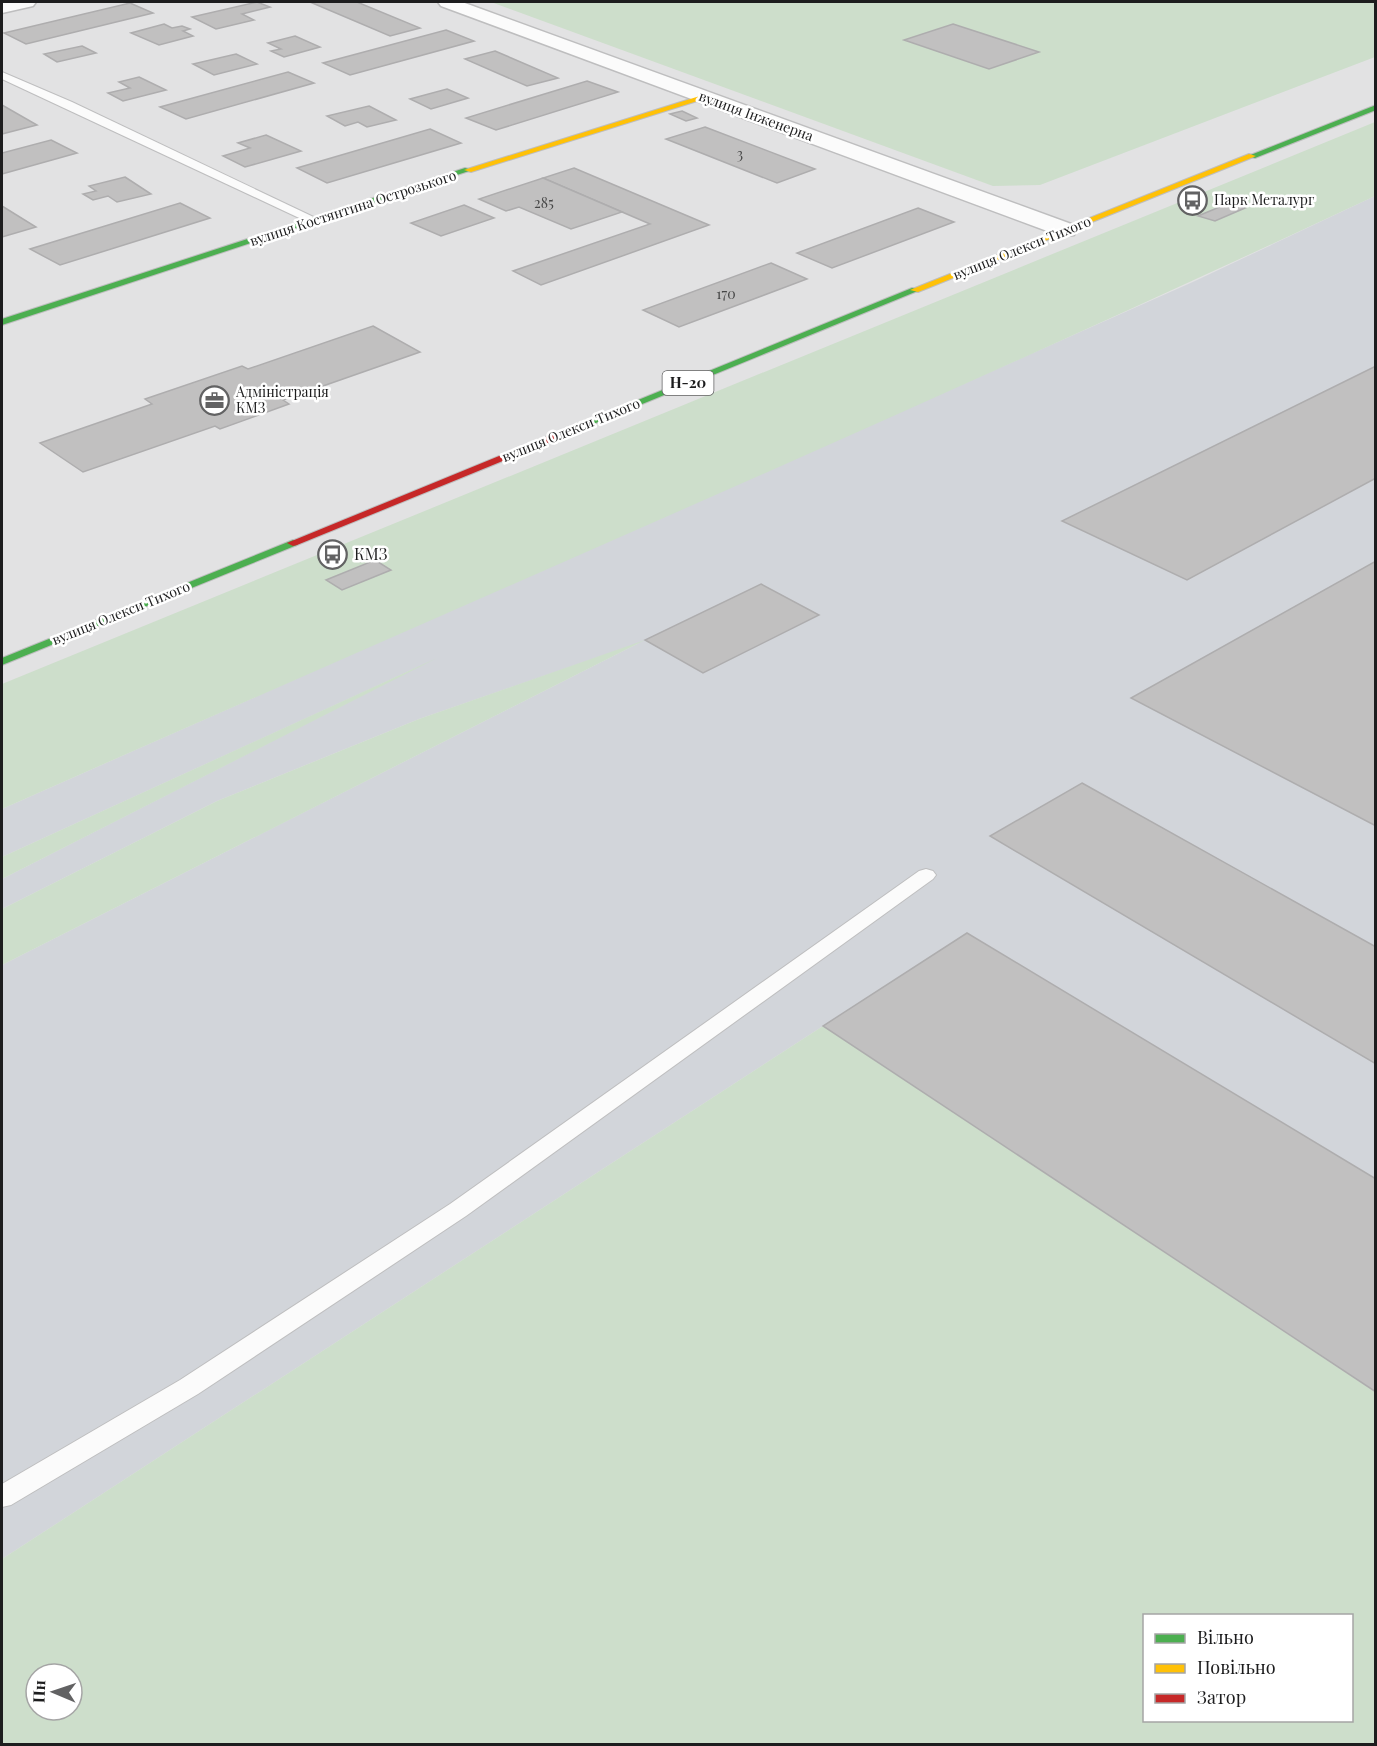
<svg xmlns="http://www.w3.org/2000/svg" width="1377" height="1746" font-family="'Playfair Display',serif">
	<rect width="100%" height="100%" fill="#e2e2e3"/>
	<path fill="#d2d5da" d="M1375,196V1392L823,1026L2,1559V965L639,643L419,719L217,801L2,909V879L418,667L2,857V809L1006,365L1195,281Z"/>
	<g fill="#cddecb" fill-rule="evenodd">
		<path d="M491,2H1375V57L1040,185L993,186Z"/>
		<path d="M1375,122V196C921,409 460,606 2,809V684Z"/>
		<path d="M645,640L2,965V909L217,801L419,719Z"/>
		<path d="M437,658L2,879V857Z"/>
		<path d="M823,1026L1375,1392V1744H2V1559ZM1144,1616H1352V1720H1144ZM36,1674H72V1710H36Z"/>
	</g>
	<g fill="#c1c0c0" stroke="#aeadae" stroke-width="1.5">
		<path d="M257,2L270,7L242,14L254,20L216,29L192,17Z"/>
		<path d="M310,2H357L420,28L390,36Z"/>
		<path d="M130,3L153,13L26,44L4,33Z"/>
		<path d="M164,24L172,28L182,26L190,29L183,31L193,36L159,45L131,33Z"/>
		<path d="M953,24L1039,52L989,69L904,40Z"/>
		<path d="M446,30L474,41L350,75L323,63Z"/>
		<path d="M295,36L320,47L284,57L271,51L281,49L268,43Z"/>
		<path d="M82,46L96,53L57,62L44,54Z"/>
		<path d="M495,51L558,78L527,86L465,59Z"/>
		<path d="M236,54L257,64L214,75L193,64Z"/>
		<path d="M288,72L314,83L186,119L160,107Z"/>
		<path d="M139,77L166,90L123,101L108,93L130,88L119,82Z"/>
		<path d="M587,81L618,92L496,130L466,118Z"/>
		<path d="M447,89L468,98L431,109L410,99Z"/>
		<path d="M2,105L37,125L2,134Z"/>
		<path d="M369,106L396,120L367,127L358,122L345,126L327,116Z"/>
		<path d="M682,111L697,118L686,121L670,114Z"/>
		<path d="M705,127L815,169L777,183L666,139Z"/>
		<path d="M430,129L461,143L327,183L297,168Z"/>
		<path d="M266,135L301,151L245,167L223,156L250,148L238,143Z"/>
		<path d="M51,140L77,153L2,174V153Z"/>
		<path d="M574,168L709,225L541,285L513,271L650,224L543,178Z"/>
		<path d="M125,177L151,194L117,202L108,196L93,200L83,194L96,191L89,186Z"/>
		<path d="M543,178L622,212L571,229L519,207L506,211L479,199Z"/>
		<path d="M180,203L210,218L60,265L30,249Z"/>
		<path d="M1229,203L1245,208L1215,221L1198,216Z"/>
		<path d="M464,205L494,218L441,236L411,223Z"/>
		<path d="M2,206L36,227L2,237Z"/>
		<path d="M918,208L954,222L832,268L797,253Z"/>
		<path d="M771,263L807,279L679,327L643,310Z"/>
		<path d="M373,326L420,352L283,400L289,404L220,429L215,426L83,472L40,443L152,404L145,399L242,366L248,369Z"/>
		<path d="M1376,366V478L1187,580L1062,521Z"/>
		<path d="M375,560L391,570L342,590L326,580Z"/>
		<path d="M1376,561V826L1131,698Z"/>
		<path d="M761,584L819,615L703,673L645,640Z"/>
		<path d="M1082,783L1376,947V1064L990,836Z"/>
		<path d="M967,933L1376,1179V1392L823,1026Z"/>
	</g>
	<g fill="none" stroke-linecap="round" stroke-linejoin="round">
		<defs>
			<g id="lane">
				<path d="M2,72L72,102L322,221L316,225L312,224L2,79Z"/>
				<path d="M926,869L933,871L936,875L933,879L466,1216L198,1394L11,1505L2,1507V1484L180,1380L450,1204L919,871Z"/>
			</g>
			<g id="street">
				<path d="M8,2H36L33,6L2,13V3Z"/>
				<path d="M438,2H462L1074,225L1077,230L1074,235L1066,236L1058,235L441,6Z"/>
			</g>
			<g id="fast">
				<path d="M1376,105V110L1255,158L1248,156Z"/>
				<path d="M465,168L472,170L2,325V319Z"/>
				<path d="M912,288L920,290L591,425L587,426L582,423Z"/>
				<path d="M293,540L299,543L297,545L2,665V658Z"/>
			</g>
			<g id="slow">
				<path d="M703,95L710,97L471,172L464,170Z"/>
				<path d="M1249,154L1256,156L918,292L910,290Z"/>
			</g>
			<path id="jam" d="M587,420L592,423L591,425L297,545L293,546L287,543Z"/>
		</defs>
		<use href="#lane" stroke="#bebebf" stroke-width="2"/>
		<use href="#street" stroke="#bebebf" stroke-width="3"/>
		<use href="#fast" stroke="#bebebf" stroke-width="2"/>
		<use href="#slow" stroke="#bebebf" stroke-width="2"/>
		<use href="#jam" stroke="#bebebf" stroke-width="2"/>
		<use href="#lane" fill="#fbfbfb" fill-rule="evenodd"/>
		<use href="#street" fill="#fbfbfb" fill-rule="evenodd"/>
		<use href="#fast" fill="#4caf50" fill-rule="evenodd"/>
		<use href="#slow" fill="#ffc107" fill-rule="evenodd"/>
		<use href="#jam" fill="#c62828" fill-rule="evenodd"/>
	</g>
	<defs>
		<symbol id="bus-ring" viewBox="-11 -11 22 22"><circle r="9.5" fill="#fff" stroke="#626263" stroke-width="1.5"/><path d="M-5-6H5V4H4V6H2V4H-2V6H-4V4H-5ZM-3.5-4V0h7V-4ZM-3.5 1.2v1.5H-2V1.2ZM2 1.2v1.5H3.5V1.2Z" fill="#626263"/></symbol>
		<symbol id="office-ring" viewBox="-11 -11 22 22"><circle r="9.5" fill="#fff" stroke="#626263" stroke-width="1.5"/><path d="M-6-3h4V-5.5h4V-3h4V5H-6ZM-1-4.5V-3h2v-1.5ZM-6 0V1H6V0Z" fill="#626263"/></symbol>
	</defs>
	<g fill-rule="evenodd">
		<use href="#bus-ring" x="1176" y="184" width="33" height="33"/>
		<use href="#office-ring" x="198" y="384" width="33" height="33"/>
		<use href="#bus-ring" x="316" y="538" width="33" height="33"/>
	</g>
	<g text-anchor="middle" stroke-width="5" stroke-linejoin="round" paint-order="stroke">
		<g font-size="14" fill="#1d1d1e" stroke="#fff">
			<text transform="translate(756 116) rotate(20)" y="5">вулиця Інженерна</text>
			<text transform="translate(353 208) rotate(-18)" y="5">вулиця Костянтина Острозького</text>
			<text transform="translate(1022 248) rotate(-22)" y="5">вулиця Олекси Тихого</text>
			<text transform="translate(571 430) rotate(-22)" y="5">вулиця Олекси Тихого</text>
			<text transform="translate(121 613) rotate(-22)" y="5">вулиця Олекси Тихого</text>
		</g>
		<g font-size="14" fill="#464646">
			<text x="740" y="159">3</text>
			<text x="544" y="208">285</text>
			<text x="726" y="299">170</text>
		</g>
		<g font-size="14" fill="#1d1d1e" stroke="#fff" text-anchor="start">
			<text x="1214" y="205">Парк Металург</text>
			<text x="236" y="397">Адміністрація<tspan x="236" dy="16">КМЗ</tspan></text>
		</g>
		<rect fill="#fff" stroke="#616162" stroke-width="1.5" x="662.5" y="371" width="51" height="24" rx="4.5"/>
		<g font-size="15" font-weight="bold" fill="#1d1d1e">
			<text x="688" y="388">Н-20</text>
		</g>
		<g font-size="16" fill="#1d1d1e" stroke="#fff" text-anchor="start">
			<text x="354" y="560">КМЗ</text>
		</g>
	</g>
	<rect width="1377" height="1746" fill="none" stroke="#1d1d1e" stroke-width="6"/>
	<rect x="1143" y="1614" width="210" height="108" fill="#ffffff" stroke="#a5a5a5" stroke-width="1.5"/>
	<rect x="1155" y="1634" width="30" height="9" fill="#4caf50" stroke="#a5a5a5" stroke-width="1.5"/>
	<text x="1197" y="1644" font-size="18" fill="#1d1d1e">Вільно</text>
	<rect x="1155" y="1664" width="30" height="9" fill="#ffc107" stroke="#a5a5a5" stroke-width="1.5"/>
	<text x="1197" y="1674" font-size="18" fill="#1d1d1e">Повільно</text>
	<rect x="1155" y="1694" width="30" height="9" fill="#c62828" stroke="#a5a5a5" stroke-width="1.5"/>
	<text x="1197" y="1704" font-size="18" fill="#1d1d1e">Затор</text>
	<g transform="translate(54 1692) rotate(272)"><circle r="28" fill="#ffffff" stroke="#a5a5a5" stroke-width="1.5"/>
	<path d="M0-4.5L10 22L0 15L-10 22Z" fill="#626263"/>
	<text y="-9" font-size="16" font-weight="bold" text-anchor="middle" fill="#1d1d1e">Пн</text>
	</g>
</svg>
